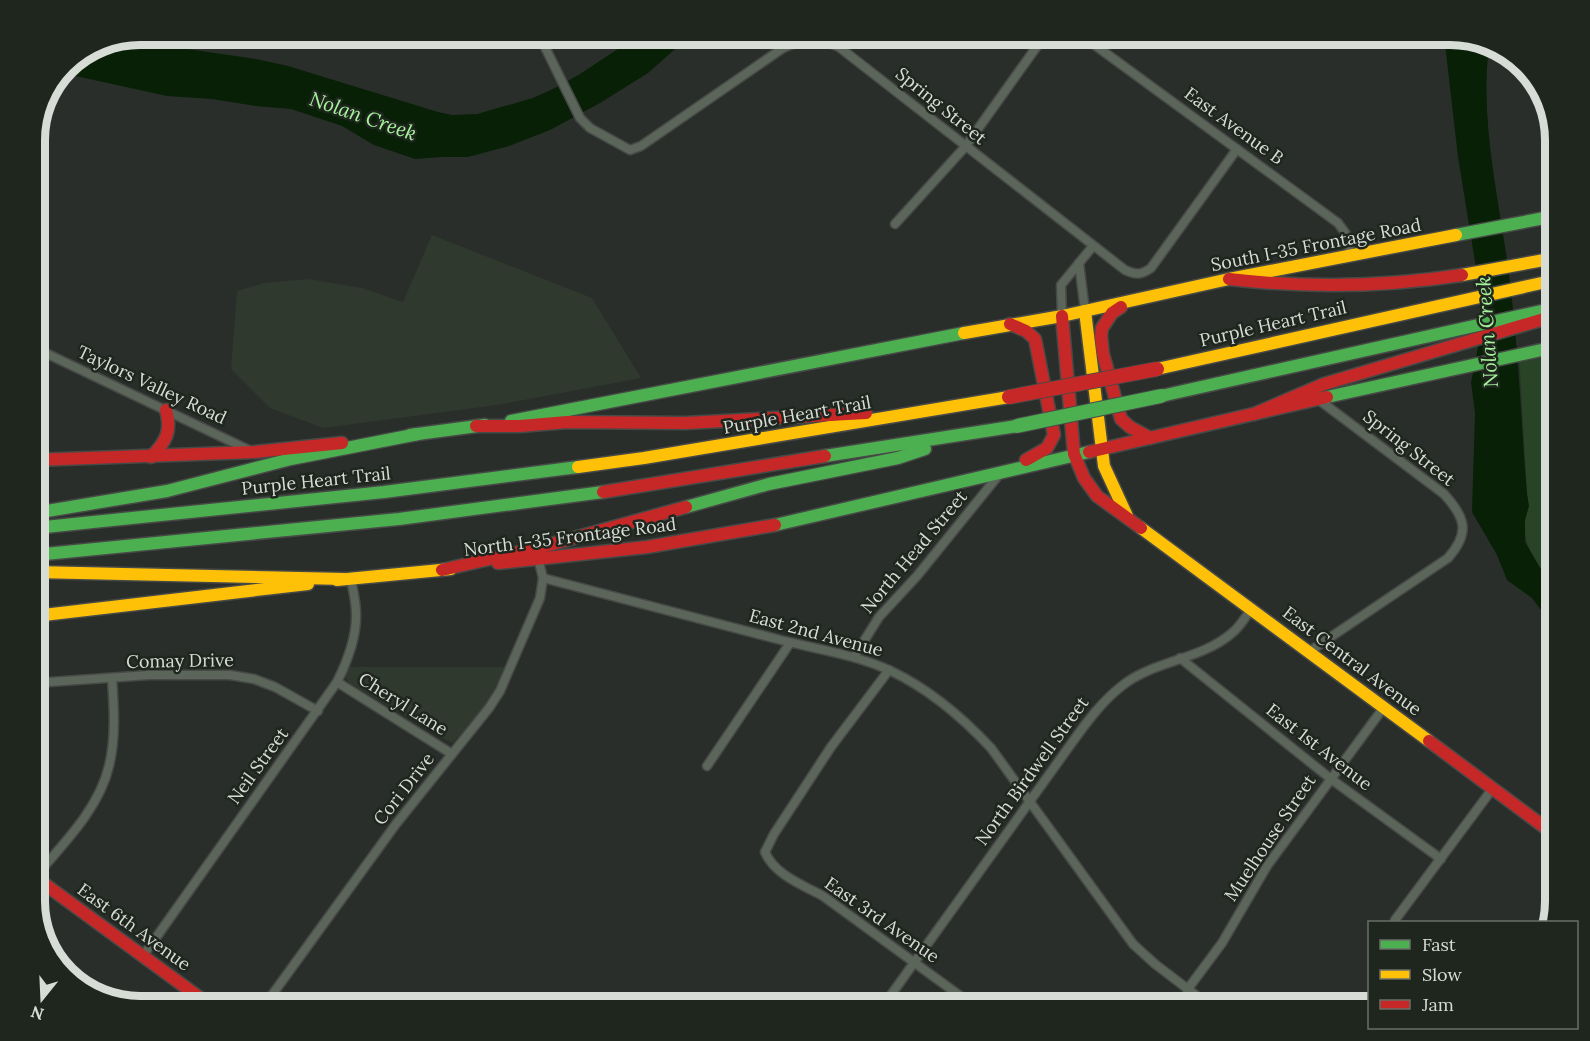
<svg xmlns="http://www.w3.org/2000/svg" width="1590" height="1041" font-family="Lora,serif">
	<rect width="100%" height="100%" fill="#2a2e2a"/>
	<g fill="#2f392d">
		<path d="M432,235L592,298L641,378L497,405L323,428L270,408L231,369L237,291L264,283L309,279L362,288L403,302Z"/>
		<path d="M349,667H504L494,697L483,713L452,743L348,682L345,675Z"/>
	</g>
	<path fill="#284325" d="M1555,347V587C1540,568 1522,547 1525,521C1526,509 1530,506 1527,494L1519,354Z"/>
	<g fill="#072006">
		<path d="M639,35H691L648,73L600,103L550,130L509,146L468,157H442L415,159L374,145L342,126L291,109L256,106L212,99L167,96L62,73C70,55 98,43 118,39L256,59L288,66L438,112L452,115L477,114L533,98L557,87L580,74Z"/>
		<path d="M1444,35L1489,46C1479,125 1501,205 1510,283C1519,353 1521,424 1527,494L1529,506L1525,520V542L1542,571L1555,587V629L1532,598L1507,580L1497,555L1472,512L1475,413L1471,382L1484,317L1458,157Z"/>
	</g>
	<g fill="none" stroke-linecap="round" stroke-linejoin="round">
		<defs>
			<g id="street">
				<path d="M539,35L580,118L590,128L630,150L641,146L783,48C807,37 814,36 839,47L1125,270C1136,275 1141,275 1151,268L1237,149"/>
				<path d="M1081,35L1338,223L1346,234L1351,255"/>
				<path d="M895,224L965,147L1045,35"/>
				<path d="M1079,263L1085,311"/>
				<path d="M1062,316L1061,285L1093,246"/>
				<path d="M35,348L251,451"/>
				<path d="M543,578C621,599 699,619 777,639C814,649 855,654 891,671C929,689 962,717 991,748L1133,944L1155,964L1210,1006"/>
				<path d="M1310,651L1448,558C1470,533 1466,518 1444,494L1319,400"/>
				<path d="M854,657L879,617L917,576L1002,471"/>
				<path d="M1180,658L1331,779L1441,859"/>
				<path d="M889,670L831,747L774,834L765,852C774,874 802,885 823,896L974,1006"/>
				<path d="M337,682L452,754"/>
				<path d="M35,683L149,675H230L254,679L275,687L318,711"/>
				<path d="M707,766L790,643"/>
				<path d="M35,877C63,844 99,809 109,766C116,738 114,707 112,679"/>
				<path d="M1395,920L1493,788"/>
				<path d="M143,956L337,682C348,660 357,637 356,613C356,602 353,590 351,579"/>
				<path d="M1187,990L1222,943L1267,866L1384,707"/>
				<path d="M264,1006L396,824L489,708L500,691L540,598L543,578L538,558"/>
				<path d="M883,1006L1071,744C1086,723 1102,701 1123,685C1155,660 1201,660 1232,633C1240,627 1246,616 1252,608"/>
			</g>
			<g id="fast">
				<path d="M1456,235L1555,216"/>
				<path d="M1161,396L1555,308"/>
				<path d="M1327,397L1555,347"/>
				<path d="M511,421L964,333"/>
				<path d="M410,435L485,425"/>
				<path d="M825,456L1017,426"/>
				<path d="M686,507L769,484L898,458L925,449"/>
				<path d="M35,513L167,491L291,459L418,434"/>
				<path d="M775,525L1089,452"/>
				<path d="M35,528L384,492L578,467"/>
				<path d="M35,555L399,519L603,492"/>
			</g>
			<g id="slow">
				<path d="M1462,275L1555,258"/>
				<path d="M1085,311L1104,466L1127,516"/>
				<path d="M964,333L1062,316L1229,279L1456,235"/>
				<path d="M1157,369L1555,280"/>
				<path d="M578,467L644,458L1009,397"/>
				<path d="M1141,528L1429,741"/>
				<path d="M35,572L345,579"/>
				<path d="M337,580L451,569"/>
				<path d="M35,616L308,584"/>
			</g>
			<g id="jam">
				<path d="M1229,279C1307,288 1384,287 1462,275"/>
				<path d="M1121,307L1112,313L1102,328L1101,336L1103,354L1121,419L1130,427L1150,438"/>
				<path d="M1062,316L1074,454L1084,478L1097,496L1141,528"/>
				<path d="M1010,324L1026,331L1035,339L1054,435L1047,448L1026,460"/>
				<path d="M1254,414L1324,384L1544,319"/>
				<path d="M476,426H520L567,422L686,423L866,413"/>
				<path d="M1089,452L1327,397"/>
				<path d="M151,457C166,442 172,431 166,410"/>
				<path d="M35,460L254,452L342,443"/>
				<path d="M603,492L825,456"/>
				<path d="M498,563L647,547L775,525"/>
				<path d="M442,570L545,546L686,507"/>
				<path d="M1429,741L1555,835"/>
				<path d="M35,877L211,1006"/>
			</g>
		</defs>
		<use href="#street" stroke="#474947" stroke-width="11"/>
		<use href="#fast" stroke="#474947" stroke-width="15"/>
		<use href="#slow" stroke="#474947" stroke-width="15"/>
		<use href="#jam" stroke="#474947" stroke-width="15"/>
		<use href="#street" stroke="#5b655a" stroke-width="8"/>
		<use href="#fast" stroke="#4caf50" stroke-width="12"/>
		<use href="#slow" stroke="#ffc107" stroke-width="12"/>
		<use href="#jam" stroke="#c62828" stroke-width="12"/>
		<defs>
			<path id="fast-bridge" d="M1017,426L1161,396"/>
			<path id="jam-bridge" d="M1009,397L1157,369"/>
		</defs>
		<use href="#fast-bridge" stroke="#474947" stroke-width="16" stroke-linecap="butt"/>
		<use href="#jam-bridge" stroke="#474947" stroke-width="16" stroke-linecap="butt"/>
		<use href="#fast-bridge" stroke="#4caf50" stroke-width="14"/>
		<use href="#jam-bridge" stroke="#c62828" stroke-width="14"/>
	</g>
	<g text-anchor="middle" stroke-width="5" stroke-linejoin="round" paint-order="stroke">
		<g font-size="18" fill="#d8dcd7" stroke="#1f261e">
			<text transform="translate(941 106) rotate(39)" y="6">Spring Street</text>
			<text transform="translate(1234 126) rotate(36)" y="6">East Avenue B</text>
			<text transform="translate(1316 245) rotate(-11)" y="6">South I-35 Frontage Road</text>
			<text transform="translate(1273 324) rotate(-13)" y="6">Purple Heart Trail</text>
			<text transform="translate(152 385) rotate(25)" y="6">Taylors Valley Road</text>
			<text transform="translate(797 415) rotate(-10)" y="6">Purple Heart Trail</text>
			<text transform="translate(1409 448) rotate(38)" y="6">Spring Street</text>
			<text transform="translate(316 481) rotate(-6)" y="6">Purple Heart Trail</text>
			<text transform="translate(570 537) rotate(-7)" y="6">North I-35 Frontage Road</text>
			<text transform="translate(914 552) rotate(-50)" y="6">North Head Street</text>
			<text transform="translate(816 633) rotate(15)" y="6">East 2nd Avenue</text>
			<text transform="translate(180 661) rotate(-1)" y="6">Comay Drive</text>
			<text transform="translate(1352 661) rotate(37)" y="6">East Central Avenue</text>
			<text transform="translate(403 704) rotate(32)" y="6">Cheryl Lane</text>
			<text transform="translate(1319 747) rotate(38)" y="6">East 1st Avenue</text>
			<text transform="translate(258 766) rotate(-54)" y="6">Neil Street</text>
			<text transform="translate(1032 771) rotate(-54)" y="6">North Birdwell Street</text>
			<text transform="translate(404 789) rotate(-52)" y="6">Cori Drive</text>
			<text transform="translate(1270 838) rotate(-56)" y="6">Muelhouse Street</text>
			<text transform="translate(882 920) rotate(35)" y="6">East 3rd Avenue</text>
			<text transform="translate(134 927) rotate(36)" y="6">East 6th Avenue</text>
		</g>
		<g font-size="20" font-style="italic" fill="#a7f39c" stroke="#1f261e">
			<text transform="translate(363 116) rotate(19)" y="7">Nolan Creek</text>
			<text transform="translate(1487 332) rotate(-94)" y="7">Nolan Creek</text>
		</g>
	</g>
	<path d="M0 0H1590V1041H0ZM140 45H1450A95 95 0 0 1 1545 140V901A95 95 0 0 1 1450 996H140A95 95 0 0 1 45 901V140A95 95 0 0 1 140 45Z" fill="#1f261e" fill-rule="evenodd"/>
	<path fill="none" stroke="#d8dcd7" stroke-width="8" d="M140 45H1450A95 95 0 0 1 1545 140V901A95 95 0 0 1 1450 996H140A95 95 0 0 1 45 901V140A95 95 0 0 1 140 45Z"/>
	<rect x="1368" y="921" width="210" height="108" fill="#1f261e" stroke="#696f68" stroke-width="1.5"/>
	<rect x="1380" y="940" width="30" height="9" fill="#4caf50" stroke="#696f68" stroke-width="1.5"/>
	<text x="1422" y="951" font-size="18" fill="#d8dcd7">Fast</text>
	<rect x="1380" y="970" width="30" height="9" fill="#ffc107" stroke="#696f68" stroke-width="1.5"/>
	<text x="1422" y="981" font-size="18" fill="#d8dcd7">Slow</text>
	<rect x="1380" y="1000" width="30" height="9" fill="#c62828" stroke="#696f68" stroke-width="1.5"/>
	<text x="1422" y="1011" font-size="18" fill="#d8dcd7">Jam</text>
	<g transform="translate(42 999) rotate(198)" stroke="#1f261e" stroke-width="4.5" paint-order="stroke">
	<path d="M0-4.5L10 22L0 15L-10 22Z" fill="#d8dcd7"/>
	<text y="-9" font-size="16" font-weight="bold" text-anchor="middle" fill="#d8dcd7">N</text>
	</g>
</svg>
